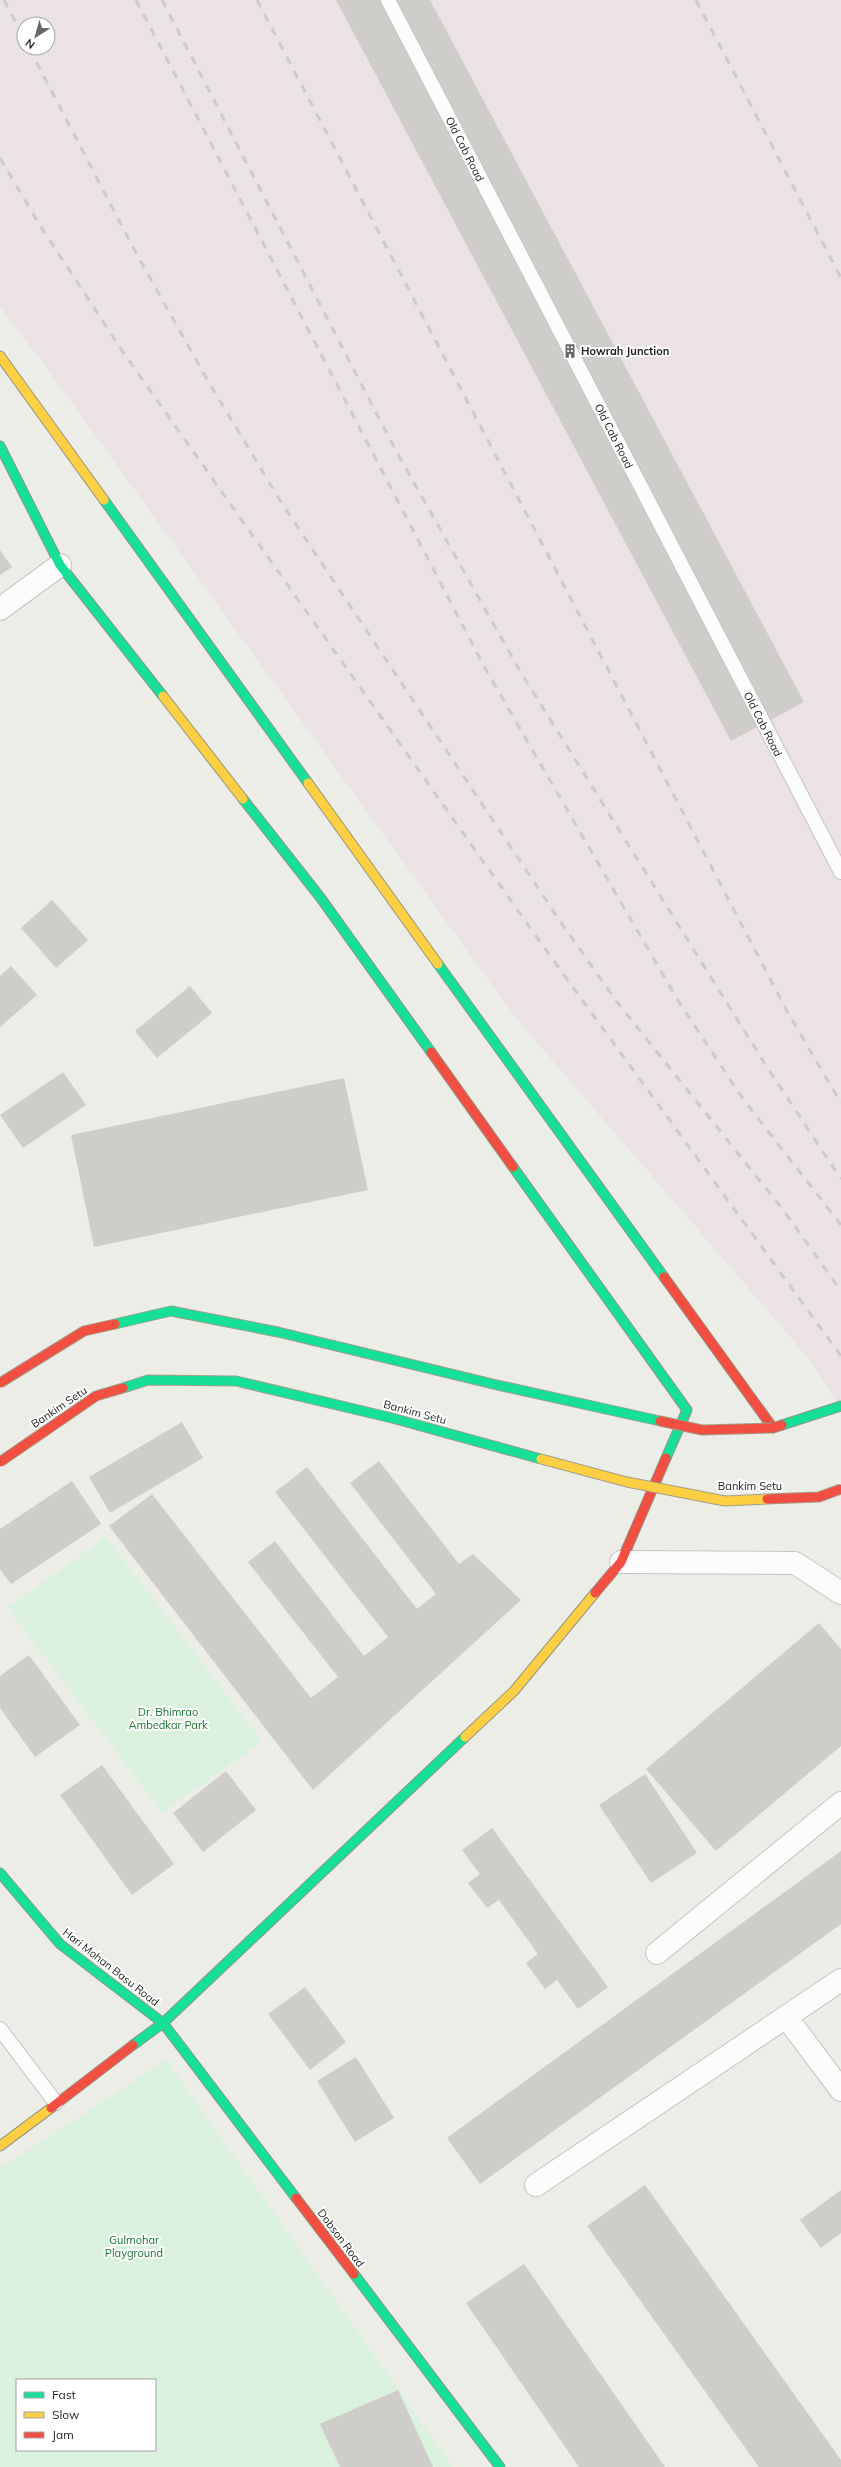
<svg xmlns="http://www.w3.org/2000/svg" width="841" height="2467" font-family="Mulish,sans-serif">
	<rect width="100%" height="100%" fill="#edede8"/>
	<path fill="#eae2e5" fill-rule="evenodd" d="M0,0H841V1409L810,1360L515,1017L43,363L0,307ZM24,24H48V48H24Z"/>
	<g fill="#d9f1dd" fill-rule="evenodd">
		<path d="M106,1537L262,1741L162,1813L8,1608Z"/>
		<path d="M166,2060L453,2467H0V2169ZM17,2380H155V2450H17Z"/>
	</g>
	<g fill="#cecdc9">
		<path d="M336,0H430L804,702L731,741Z"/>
		<path d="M0,550L12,567L0,575Z"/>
		<path d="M52,900L88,940L56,968L21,928Z"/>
		<path d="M11,966L37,995L0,1027V976Z"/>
		<path d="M190,986L212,1013L157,1058L135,1031Z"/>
		<path d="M63,1072L86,1105L23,1148L0,1115Z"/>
		<path d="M344,1078L368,1190L94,1247L71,1135Z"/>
		<path d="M182,1422L203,1458L110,1513L89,1477Z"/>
		<path d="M379,1461L459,1564L473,1554L521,1600L313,1790L109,1526L152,1494L311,1698L338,1677L248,1562L275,1541L364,1656L388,1637L275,1492L307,1467L417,1609L436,1594L350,1483Z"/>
		<path d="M72,1481L101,1524L11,1584L0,1569V1529Z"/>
		<path d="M819,1623L841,1649V1746L716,1851L646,1769Z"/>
		<path d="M29,1655L80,1725L35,1757L0,1708V1676Z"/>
		<path d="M102,1765L174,1864L132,1895L60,1795Z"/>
		<path d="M226,1771L256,1810L203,1852L173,1813Z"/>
		<path d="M645,1774L697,1853L651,1883L599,1805Z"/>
		<path d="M492,1828L608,1987L578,2009L557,1980L545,1989L526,1963L538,1954L499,1900L487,1908L468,1883L480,1874L462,1850Z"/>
		<path d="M841,1851V1924L480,2184L447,2138Z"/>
		<path d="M305,1987L346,2042L310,2070L268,2014Z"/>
		<path d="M356,2057L394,2118L355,2142L317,2081Z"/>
		<path d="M645,2185L841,2460V2467H759L587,2226Z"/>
		<path d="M841,2190V2233L821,2248L800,2220Z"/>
		<path d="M524,2264L665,2467H579L466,2303Z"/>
		<path d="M398,2390L433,2467H340L320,2424Z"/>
	</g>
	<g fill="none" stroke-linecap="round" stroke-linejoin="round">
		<defs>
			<g id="lane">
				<path d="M388,0L841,872"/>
				<path d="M0,2029L56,2103"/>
			</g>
			<g id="street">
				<path d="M0,609L60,565"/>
				<path d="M621,1562L795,1563L841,1593"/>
				<path d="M657,1953L841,1803"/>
				<path d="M787,2018L841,2090"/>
				<path d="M536,2185L841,1980"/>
			</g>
			<g id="fast">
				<path d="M0,446L60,565L163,696"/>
				<path d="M104,500L308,783"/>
				<path d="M243,799L320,897L431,1052"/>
				<path d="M438,964L664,1277"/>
				<path d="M513,1167L687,1410L666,1458"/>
				<path d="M782,1425L841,1406"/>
				<path d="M0,1873L60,1944L163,2023L296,2198"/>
				<path d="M133,2045L163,2023L465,1737"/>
				<path d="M354,2274L500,2467"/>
			</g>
			<g id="slow">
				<path d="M0,356L104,500"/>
				<path d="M163,696L243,799"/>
				<path d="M308,783L438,964"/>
				<path d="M465,1737L514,1691L595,1593"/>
				<path d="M0,2146L51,2108"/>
			</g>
			<g id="jam">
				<path d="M431,1052L513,1167"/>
				<path d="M664,1277L773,1428L782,1425"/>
				<path d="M595,1593L621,1562L666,1458"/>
				<path d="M51,2108L133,2045"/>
				<path d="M296,2198L354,2274"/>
			</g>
		</defs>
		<use href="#lane" stroke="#c4c4c2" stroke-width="16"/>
		<use href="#street" stroke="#c4c4c2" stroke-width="24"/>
		<use href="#fast" stroke="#919682" stroke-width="11"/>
		<use href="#slow" stroke="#919682" stroke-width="11"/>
		<use href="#jam" stroke="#919682" stroke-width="11"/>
		<use href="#lane" stroke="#fcfcfc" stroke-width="14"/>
		<use href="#street" stroke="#fcfcfc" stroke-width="22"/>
		<use href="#fast" stroke="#16e098" stroke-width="9"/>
		<use href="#slow" stroke="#ffcf43" stroke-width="9"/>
		<use href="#jam" stroke="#f24e42" stroke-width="9"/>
		<g stroke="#cbcbca" stroke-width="3" stroke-dasharray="8 8" stroke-linecap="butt">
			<path d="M4,0L24,38"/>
			<path d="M136,0L486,670L677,999L743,1099L841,1225"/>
			<path d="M162,0L395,449L520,671L765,1064L841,1179"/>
			<path d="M257,0L788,1013L841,1103"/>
			<path d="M696,0L841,278"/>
			<path d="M29,48L136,253L208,381L281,502L562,924L617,1002L784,1211L841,1291"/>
			<path d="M0,158L41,227L125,355L543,946L841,1356"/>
		</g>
		<defs>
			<g id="fast-bridge">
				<path d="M115,1324L171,1311L278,1332L497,1385L660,1421"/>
				<path d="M123,1388L148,1380L236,1381L392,1418L541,1459"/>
			</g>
			<path id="slow-bridge" d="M541,1459L627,1482L725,1501L767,1499"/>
			<g id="jam-bridge">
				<path d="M0,1383L84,1331L115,1324"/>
				<path d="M660,1421L702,1430L773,1428"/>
				<path d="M0,1462L96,1396L123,1388"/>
				<path d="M767,1499L819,1497L841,1489"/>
			</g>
		</defs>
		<use href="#fast-bridge" stroke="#a29e87" stroke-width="11" stroke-linecap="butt"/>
		<use href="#slow-bridge" stroke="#a29e87" stroke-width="11" stroke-linecap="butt"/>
		<use href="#jam-bridge" stroke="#a29e87" stroke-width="11" stroke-linecap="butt"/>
		<use href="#fast-bridge" stroke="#16e098" stroke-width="9"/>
		<use href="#slow-bridge" stroke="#ffcf43" stroke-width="9"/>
		<use href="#jam-bridge" stroke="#f24e42" stroke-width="9"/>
	</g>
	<defs>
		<symbol id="building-bare" viewBox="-9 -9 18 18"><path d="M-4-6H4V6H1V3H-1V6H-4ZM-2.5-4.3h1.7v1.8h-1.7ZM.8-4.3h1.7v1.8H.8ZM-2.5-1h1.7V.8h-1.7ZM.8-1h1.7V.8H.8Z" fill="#676765" stroke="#fff" stroke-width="2.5" paint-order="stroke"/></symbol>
	</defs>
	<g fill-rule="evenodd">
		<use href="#building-bare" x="560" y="341" width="20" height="20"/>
	</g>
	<g text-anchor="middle" stroke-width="4" stroke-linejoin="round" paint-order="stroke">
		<g font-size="11" fill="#1f1f1f" stroke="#fff">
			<text transform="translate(465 149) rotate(63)" y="4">Old Cab Road</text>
			<text transform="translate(614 436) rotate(63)" y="4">Old Cab Road</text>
			<text transform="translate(763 724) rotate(63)" y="4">Old Cab Road</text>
			<text transform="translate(59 1407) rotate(-34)" y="4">Bankim Setu</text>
			<text transform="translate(415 1412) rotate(15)" y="4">Bankim Setu</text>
			<text x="750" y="1490">Bankim Setu</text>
			<text transform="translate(111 1967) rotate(38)" y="4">Hari Mohan Basu Road</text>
			<text transform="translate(341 2238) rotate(53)" y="4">Dobson Road</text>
		</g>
		<g font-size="11" font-weight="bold" fill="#1f1f1f" stroke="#fff" text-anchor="start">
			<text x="581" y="355">Howrah Junction</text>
		</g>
		<g font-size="11" fill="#167430" stroke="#fff">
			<text x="168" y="1716">Dr. Bhimrao<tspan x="168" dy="13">Ambedkar Park</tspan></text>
			<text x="134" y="2244">Gulmohar<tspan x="134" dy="13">Playground</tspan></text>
		</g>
	</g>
	<rect x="16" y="2379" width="140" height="72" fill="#ffffff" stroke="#a5a5a5"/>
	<rect x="24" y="2392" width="20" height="6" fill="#16e098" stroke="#a5a5a5"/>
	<text x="52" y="2399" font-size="12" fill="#1f1f1f">Fast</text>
	<rect x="24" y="2412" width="20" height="6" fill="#ffcf43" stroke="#a5a5a5"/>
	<text x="52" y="2419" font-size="12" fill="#1f1f1f">Slow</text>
	<rect x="24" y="2432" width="20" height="6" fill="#f24e42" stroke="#a5a5a5"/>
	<text x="52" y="2439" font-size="12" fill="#1f1f1f">Jam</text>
	<g transform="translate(36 36) rotate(217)"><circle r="19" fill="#ffffff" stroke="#a5a5a5"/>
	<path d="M0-3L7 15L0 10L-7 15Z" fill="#676765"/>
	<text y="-6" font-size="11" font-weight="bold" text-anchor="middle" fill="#1f1f1f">N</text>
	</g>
</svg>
